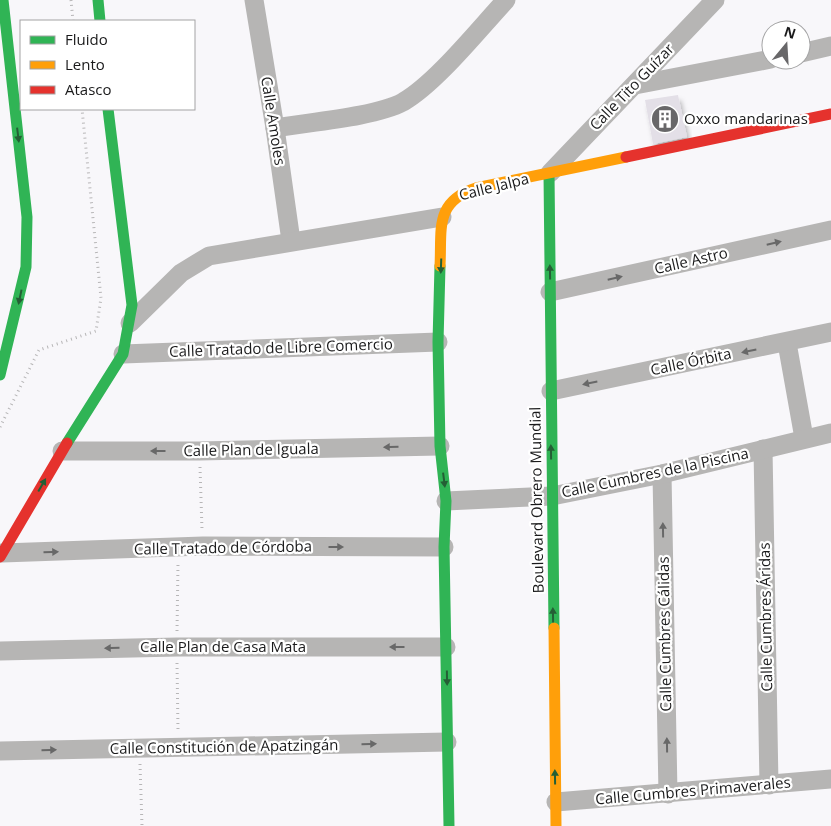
<svg xmlns="http://www.w3.org/2000/svg" width="831" height="826" font-family="'Open Sans',sans-serif">
	<defs>
		<filter id="shadow"><feDropShadow dx="3" dy="5.5" stdDeviation="2.5" flood-color="#0004"/></filter>
	</defs>
	<rect width="100%" height="100%" fill="#f8f7fa"/>
	<path fill="#e3dfe7" filter="url(#shadow)" d="M678,95L687,137L653,144L645,100Z"/>
	<g fill="none" stroke-linecap="round" stroke-linejoin="round">
		<g stroke="#b7b6b7" stroke-width="3" stroke-dasharray="1 4" stroke-linecap="butt">
			<path d="M71,0L73,21"/>
			<path d="M0,427L39,350L96,331L101,298L82,109"/>
			<path d="M200,467L202,530"/>
			<path d="M177,631L178,563"/>
			<path d="M177,663L178,731"/>
			<path d="M140,764L142,826"/>
		</g>
		<g stroke="#b6b5b4" stroke-width="19">
			<path d="M254,0L275,128L291,241"/>
			<path d="M801,53L831,46"/>
			<path d="M635,85L771,59"/>
			<path d="M275,128C309,122 375,117 403,102C436,83 479,29 506,0"/>
			<path d="M550,173L715,0"/>
			<path d="M550,292L831,230"/>
			<path d="M130,323L181,273L209,256L442,217"/>
			<path d="M787,343L804,438"/>
			<path d="M123,354L438,342"/>
			<path d="M551,391L831,332"/>
			<path d="M763,449L769,785"/>
			<path d="M62,451H199L440,446"/>
			<path d="M662,474L668,794"/>
			<path d="M446,501L552,496L662,474L831,433"/>
			<path d="M2,553L203,546L444,547"/>
			<path d="M0,651L177,647H446"/>
			<path d="M0,751L447,742"/>
			<path d="M556,802L831,779"/>
		</g>
		<g stroke="#30b455" stroke-width="11">
			<path d="M98,0L100,21"/>
			<path d="M549,174L554,628"/>
			<path d="M440,266L438,342L440,446L446,501L444,547L449,826"/>
			<path d="M0,375L26,267L27,217L3,0"/>
			<path d="M67,443L123,354L132,305L108,109"/>
		</g>
		<g stroke="#ff9f0a" stroke-width="11">
			<path d="M440,266C442,229 434,202 476,188L626,157"/>
			<path d="M554,628L556,826"/>
		</g>
		<g stroke="#e5322d" stroke-width="11">
			<path d="M626,157L831,114"/>
			<path d="M0,557L67,443"/>
		</g>
	</g>
	<defs><path id="oneway-solid" d="M-6-.8H1V-3.2L6.5 0L1 3.2V.8H-6Z" transform="scale(1.25)"/></defs>
	<g fill="#245f35">
		<use href="#oneway-solid" transform="translate(18 135) rotate(83)"/>
		<use href="#oneway-solid" transform="translate(441 266) rotate(92)"/>
		<use href="#oneway-solid" transform="translate(550 272) rotate(-91)"/>
		<use href="#oneway-solid" transform="translate(20 297) rotate(102)"/>
		<use href="#oneway-solid" transform="translate(551 452) rotate(-91)"/>
		<use href="#oneway-solid" transform="translate(444 480) rotate(83)"/>
		<use href="#oneway-solid" transform="translate(42 485) rotate(-60)"/>
		<use href="#oneway-solid" transform="translate(553 615) rotate(-91)"/>
		<use href="#oneway-solid" transform="translate(447 678) rotate(89)"/>
		<use href="#oneway-solid" transform="translate(555 777) rotate(-91)"/>
	</g>
	<g fill="#686868">
		<use href="#oneway-solid" transform="translate(774 243) rotate(-13)"/>
		<use href="#oneway-solid" transform="translate(615 278) rotate(-13)"/>
		<use href="#oneway-solid" transform="translate(749 351) rotate(168)"/>
		<use href="#oneway-solid" transform="translate(590 383) rotate(168)"/>
		<use href="#oneway-solid" transform="translate(391 447) rotate(179)"/>
		<use href="#oneway-solid" transform="translate(158 451) rotate(-180)"/>
		<use href="#oneway-solid" transform="translate(663 530) rotate(-91)"/>
		<use href="#oneway-solid" transform="translate(336 547)"/>
		<use href="#oneway-solid" transform="translate(51 552) rotate(-2)"/>
		<use href="#oneway-solid" transform="translate(397 647) rotate(-180)"/>
		<use href="#oneway-solid" transform="translate(112 648) rotate(179)"/>
		<use href="#oneway-solid" transform="translate(369 744) rotate(-1)"/>
		<use href="#oneway-solid" transform="translate(667 745) rotate(-91)"/>
		<use href="#oneway-solid" transform="translate(49 750) rotate(-1)"/>
	</g>
	<defs>
		<symbol id="building-disc" viewBox="-11 -11 22 22"><circle r="9.5" fill="#686769" stroke="#fff"/><path d="M-4-6H4V6H1V3H-1V6H-4ZM-2.5-4.3h1.7v1.8h-1.7ZM.8-4.3h1.7v1.8H.8ZM-2.5-1h1.7V.8h-1.7ZM.8-1h1.7V.8H.8Z" fill="#fff"/></symbol>
	</defs>
	<g fill-rule="evenodd">
		<use href="#building-disc" x="649" y="103" width="32" height="32"/>
	</g>
	<g text-anchor="middle" stroke-width="4.5" stroke-linejoin="round" paint-order="stroke">
		<g font-size="15" fill="#1a1a1b" stroke="#fff">
			<text transform="translate(632 87) rotate(-46)" y="5">Calle Tito Guízar</text>
			<text transform="translate(273 121) rotate(81)" y="5">Calle Amoles</text>
			<text transform="translate(494 187) rotate(-14)" y="5">Calle Jalpa</text>
			<text transform="translate(691 261) rotate(-13)" y="5">Calle Astro</text>
			<text transform="translate(281 348) rotate(-2)" y="5">Calle Tratado de Libre Comercio</text>
			<text transform="translate(691 362) rotate(-12)" y="5">Calle Órbita</text>
			<text transform="translate(251 450) rotate(-1)" y="5">Calle Plan de Iguala</text>
			<text transform="translate(655 473) rotate(-12)" y="5">Calle Cumbres de la Piscina</text>
			<text transform="translate(537 500) rotate(-91)" y="5">Boulevard Obrero Mundial</text>
			<text transform="translate(223 548) rotate(-1)" y="5">Calle Tratado de Córdoba</text>
			<text transform="translate(766 617) rotate(-91)" y="5">Calle Cumbres Áridas</text>
			<text transform="translate(665 634) rotate(-91)" y="5">Calle Cumbres Cálidas</text>
			<text x="223" y="652">Calle Plan de Casa Mata</text>
			<text transform="translate(224 747) rotate(-1)" y="5">Calle Constitución de Apatzingán</text>
			<text transform="translate(693 791) rotate(-5)" y="5">Calle Cumbres Primaverales</text>
		</g>
		<g font-size="15" fill="#1a1a1b" stroke="#fff" text-anchor="start">
			<text x="684" y="124">Oxxo mandarinas</text>
		</g>
	</g>
	<rect x="20" y="20" width="175" height="90" fill="#ffffff" stroke="#a3a3a4"/>
	<rect x="30" y="36" width="25" height="8" fill="#30b455" stroke="#a3a3a4"/>
	<text x="65" y="45" font-size="15" fill="#1a1a1b">Fluido</text>
	<rect x="30" y="61" width="25" height="8" fill="#ff9f0a" stroke="#a3a3a4"/>
	<text x="65" y="70" font-size="15" fill="#1a1a1b">Lento</text>
	<rect x="30" y="86" width="25" height="8" fill="#e5322d" stroke="#a3a3a4"/>
	<text x="65" y="95" font-size="15" fill="#1a1a1b">Atasco</text>
	<g transform="translate(786 45) rotate(18)"><circle r="24" fill="#ffffff" stroke="#a3a3a4"/>
	<path d="M0-4L9 19L0 12L-9 19Z" fill="#686769"/>
	<text y="-8" font-size="14" font-weight="bold" text-anchor="middle" fill="#1a1a1b">N</text>
	</g>
</svg>
